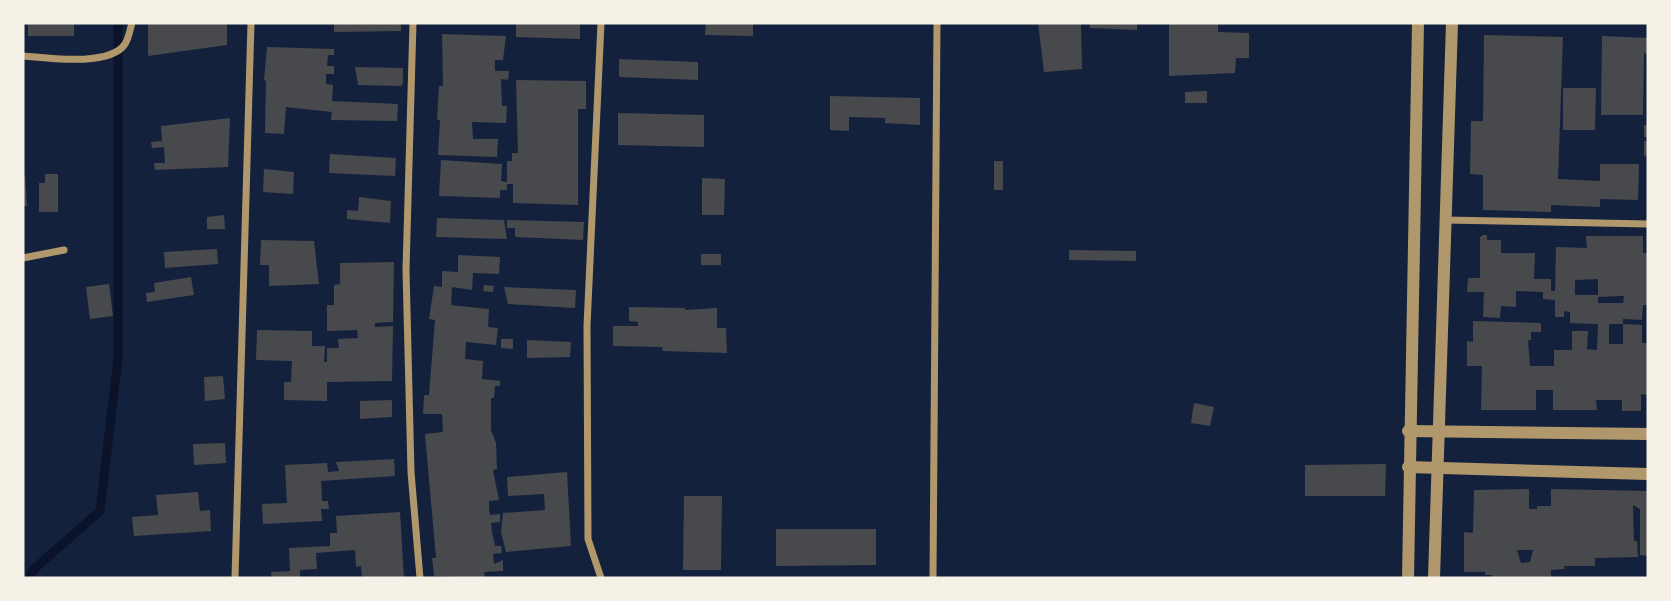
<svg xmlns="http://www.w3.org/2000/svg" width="1671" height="601" font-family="'Public Sans',sans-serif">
	<rect width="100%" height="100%" fill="#14213d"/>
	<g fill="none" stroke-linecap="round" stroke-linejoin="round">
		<path stroke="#0b132b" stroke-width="9" d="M30,578L33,570L100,511L118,358V23"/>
	</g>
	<g fill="#48494c" fill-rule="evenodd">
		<rect x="28" y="23" width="46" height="13"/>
		<path d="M148,23H227V45L148,56Z"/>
		<path d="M334,23H401V31L334,32Z"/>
		<path d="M516,23H580V39L516,37Z"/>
		<path d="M706,23H753V36L705,35Z"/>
		<path d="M1038,23H1081L1082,69L1044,72Z"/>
		<path d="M1090,23H1137V30L1090,28Z"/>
		<path d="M1169,23H1218V32L1249,33V58H1236L1235,73L1169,76Z"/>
		<path d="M442,34L506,36L503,60H495V71H509L508,80L501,79L502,106H507L506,123L472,122L473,139H498L497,157L438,155L440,120H437L439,86H443Z"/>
		<path d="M1484,35L1563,37L1558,179L1600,181V164H1639L1638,200L1600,199V207L1551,205V212L1483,210V175L1470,174L1471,121H1483Z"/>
		<path d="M1602,36L1648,38V56L1644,52L1643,115H1601Z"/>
		<path d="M267,47L334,49V55H328L327,66H334V74H326V84L333,85L332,101L398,104L397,121L331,120L332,112L286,107L284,134L265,133L266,81L264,80Z"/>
		<path d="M619,59L698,62V80L619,77Z"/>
		<path d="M355,67L403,68V83L401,86L358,85Z"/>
		<path d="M516,80L586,81V109H578V205L513,203V184H507V161H512V153H518Z"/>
		<path d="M1563,88H1596L1595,130H1563Z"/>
		<path d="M1207,91V103H1185V92Z"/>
		<path d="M830,96L920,98V125L885,123V118L849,117V131L830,130Z"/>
		<path d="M618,113L704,115V147L618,145Z"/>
		<path d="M230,118L228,167L155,170L154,163H165L164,147L152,148L151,142L162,141L161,126Z"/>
		<rect x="1644" y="125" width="4" height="12"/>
		<path d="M1644,141H1648V155L1644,156Z"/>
		<path d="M330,154L396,158L395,176L329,173Z"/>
		<path d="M441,160L502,164L501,181L507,182V190H500V198L439,196Z"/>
		<rect x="994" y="161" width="9" height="29"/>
		<path d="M264,169L294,172L293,194L263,192Z"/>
		<path d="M45,174H58V212H39V183H45Z"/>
		<path d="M23,175H25L27,206H23Z"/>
		<path d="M702,178L725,179L724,215H702Z"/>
		<path d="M359,197L391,201L390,223L347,219V210L358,211Z"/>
		<path d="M224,215L225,229H207V217Z"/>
		<path d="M437,218L504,220L507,239L436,237Z"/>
		<path d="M507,220L584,222L583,240L515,237V228H507Z"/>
		<path d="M1483,235H1487V240H1501V253H1535L1534,279H1551V291H1555L1556,247L1587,248L1586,236H1643V253H1648V305H1643L1642,320L1623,319V324H1609V344H1623V324L1642,325V343H1648V395L1641,394V411H1622V400H1596L1597,410H1553V390H1536V410H1481L1482,366H1467V341L1473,342V321L1541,323V332H1531V340H1528L1530,366H1554V350H1572V331H1588L1587,349L1597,350L1598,324L1570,323V312L1564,311V317H1555V300L1543,299V292L1516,291V307L1501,306L1500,318L1483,317L1484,292H1467L1468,278H1480V237ZM1598,279V295H1575V280ZM1620,296H1624L1623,303H1598V297Z"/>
		<path d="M261,240L314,241L319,284L269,286V265H260Z"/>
		<path d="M217,249L218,264L165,268L164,252Z"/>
		<path d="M1069,250L1136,251V261L1069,260Z"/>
		<rect x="701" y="254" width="20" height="11"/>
		<path d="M458,255L500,257L499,274L473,273L472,290L452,287L451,305L489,309L488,327L498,328L496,345L466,342L465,359L483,361L482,379L500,381V386H495L494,398H491V430L496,443L497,469L493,470L499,500L489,501V509L490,515L500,514V522L491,523L492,532L495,546H501L502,553L493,554L494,564L503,560V571L484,572L485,578L434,576L432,558H436L425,434L443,432L442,414H423L424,395H429L435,320L429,319L434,286L442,287V271L458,272Z"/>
		<path d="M394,262L393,322L375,323V327L393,326L392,381L327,382V401L284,400V382H291L292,361L256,360L257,330L312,331V346H325L324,362H327V348H339L338,339L358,338L357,330L327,331V305H334V285L340,284V263Z"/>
		<path d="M191,277L194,295L147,302L146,293L155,292L154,283Z"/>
		<path d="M109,284L113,316L90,319L86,287Z"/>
		<path d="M484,285L494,286L493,292L483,291Z"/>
		<path d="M504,287L576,290L575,308L508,304Z"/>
		<path d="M629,307L685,308V310L717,308V328H726L727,353L663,351L662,347L613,346V326H638V322L629,321Z"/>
		<path d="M501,339H513V349L501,348Z"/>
		<path d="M527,340L571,342L570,357L527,358Z"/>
		<path d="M223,376L225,399L205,401L204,377Z"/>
		<path d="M392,400V417L360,419V401Z"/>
		<path d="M1194,403L1214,407L1210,426L1191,423Z"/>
		<path d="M225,443L226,463L194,465L193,444Z"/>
		<path d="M394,459L395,476L321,481L322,501H328L329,509H321L322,521L263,524L262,504L287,503L285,465L327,463L328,472L339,471L336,462Z"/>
		<path d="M1386,464L1385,496H1305V465Z"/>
		<path d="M567,472L571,546L506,552L501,532L503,513L545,510L544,494L508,496L507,477Z"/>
		<path d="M1529,489V509H1537V506H1551V489L1648,491V556L1640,555V509L1633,505L1634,541H1637L1638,557L1595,558V566H1564L1565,569L1551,570V577L1492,578V575H1485V572H1464V532L1473,533L1474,490ZM1517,550H1533L1530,562L1521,563Z"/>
		<path d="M198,492L200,511L210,510L211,531L134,536L132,517L158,515L156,495Z"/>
		<path d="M684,496H722L721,570H683Z"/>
		<path d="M400,512L404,578H362L361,566L356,567L355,550L316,553L317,569L300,570V578H272L271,572L290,571L289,548L330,546V533H337L336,516Z"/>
		<path d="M776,529H876V565L776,566Z"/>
	</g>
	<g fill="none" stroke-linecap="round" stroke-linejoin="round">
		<g stroke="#b1986c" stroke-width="7">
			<path d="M413,23L406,270L411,472L420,578"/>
			<path d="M601,23L587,326L588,539L601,578"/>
			<path d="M23,56C47,58 110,67 125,44C129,38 130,29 132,23"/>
			<path d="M1444,220L1648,224"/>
			<path d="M23,258L64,250"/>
			<path d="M235,578L251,23"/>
			<path d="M933,578L937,23"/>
		</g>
		<g stroke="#b1986c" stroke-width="12">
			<path d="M1408,431L1648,434"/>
			<path d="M1408,467L1648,474"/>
			<path d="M1408,578L1418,23"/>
			<path d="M1434,578L1452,23"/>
		</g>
	</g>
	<rect width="1671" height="601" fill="none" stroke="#f6f1e7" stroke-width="49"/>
</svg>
